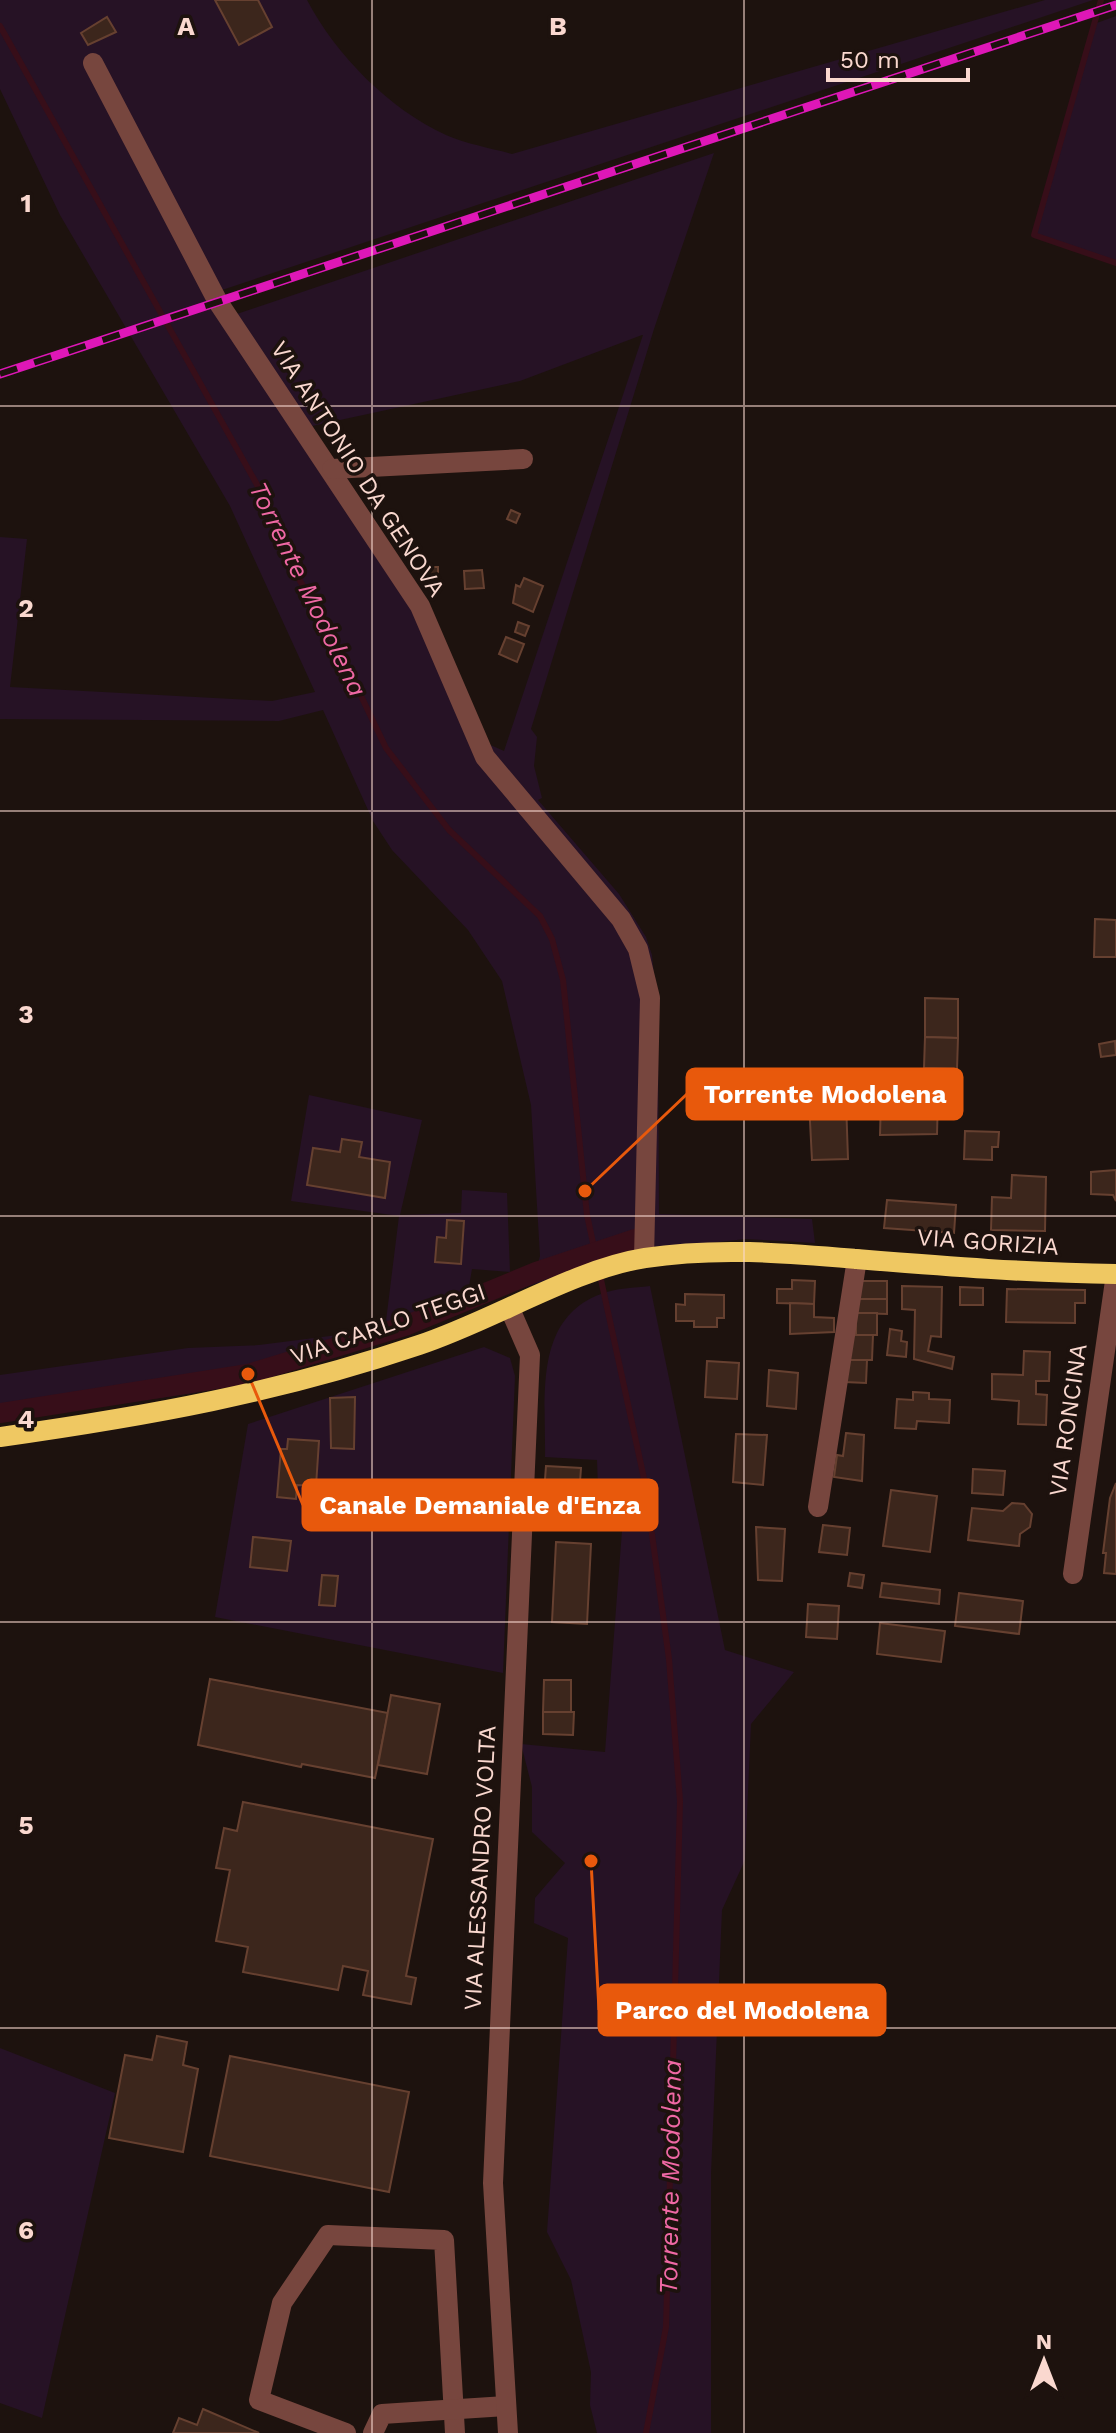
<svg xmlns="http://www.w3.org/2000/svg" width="1116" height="2433" font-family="'Work Sans',sans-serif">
	<rect width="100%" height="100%" fill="#1d120e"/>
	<g fill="#261225" fill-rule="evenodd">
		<path d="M0,0H307C336,55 389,109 446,135C466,144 491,148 512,154L1045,0H1093L213,293L228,317L714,153L654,329L531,729L537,737L534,766L542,798L538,800L619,894L646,937L652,955L658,1014L659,1214L812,1219L815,1243L745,1239L615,1254L541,1282L194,1393L0,1421V1375L188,1348L259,1345L385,1329L399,1216L291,1201L309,1095L422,1120L400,1215L461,1213L462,1190L507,1193L510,1272L472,1269L467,1298L536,1272L540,1256L531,1105L502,981L468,930L392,850L373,821L323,710L279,721L0,719V537L27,539L10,687L272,701L315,692L230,506L60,215L0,89ZM642,335H643L504,751L477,739L420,606L303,428L520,381Z"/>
		<path d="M1116,16V263L1034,235L1094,24Z"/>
		<path d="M650,1286L725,1650L794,1672L751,1724L745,1860L722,1910L711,2174V2433H597L590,2405L591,2372L571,2280L547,2232L568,1938L534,1923L535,1898L565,1863L532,1832V1787L521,1744L605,1752L625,1492L598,1488L597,1460L545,1457C546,1398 533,1319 601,1294C616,1288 634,1288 650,1286Z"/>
		<path d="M484,1347L510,1358L515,1376L503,1673L215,1617L248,1424Z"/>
		<path d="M0,2048L115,2093L42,2418L0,2403Z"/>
	</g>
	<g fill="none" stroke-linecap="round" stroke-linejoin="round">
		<g stroke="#370e19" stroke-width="6">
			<path d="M1101,0L1034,235L1116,263"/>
			<path d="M0,26L269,506L292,568L326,623L386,748L449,830L540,916L552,939L563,980L587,1215L645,1483L669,1659L680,1801L666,2327L646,2433"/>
		</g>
		<path stroke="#370e19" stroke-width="20" d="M0,1413L248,1374L405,1326L536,1272L635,1239"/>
	</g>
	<g fill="#3c261c" stroke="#664030" stroke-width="2">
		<path d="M215,0H258L272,27L239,45Z"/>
		<path d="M107,17L116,32L88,45L81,33Z"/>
		<path d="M511,510L520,514L516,523L507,519Z"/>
		<rect x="427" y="567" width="11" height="11"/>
		<path d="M482,570L484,588L465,589L464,571Z"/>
		<path d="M524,578L543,586L533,612L513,603L516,585L520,587Z"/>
		<path d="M518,622L529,626L525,636L515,632Z"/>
		<path d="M506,637L524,644L517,662L499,654Z"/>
		<path d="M1095,919L1116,920V957H1094Z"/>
		<path d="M925,998L958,999V1038L925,1037Z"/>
		<path d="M925,1037L958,1038L957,1069L924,1068Z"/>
		<path d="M1115,1041L1116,1055L1101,1057L1099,1044Z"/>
		<path d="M938,1097L937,1134L880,1135L881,1099Z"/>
		<path d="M846,1101L848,1159L812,1160L809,1102Z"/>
		<path d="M965,1131L999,1132L998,1147H992V1160L964,1159Z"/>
		<path d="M342,1139L362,1142L359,1157L390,1162L385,1198L307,1185L313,1148L340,1152Z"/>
		<path d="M1116,1170V1201L1113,1195L1091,1194V1172Z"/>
		<path d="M1012,1175L1046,1177L1045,1231L991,1230L992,1197L1011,1198Z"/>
		<path d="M887,1200L956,1205L954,1233L884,1228Z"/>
		<path d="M447,1220L464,1221L461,1264L435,1262L437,1237L446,1238Z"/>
		<path d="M792,1280L815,1281L814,1304L777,1303V1289H792Z"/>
		<path d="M857,1281H887V1299H856Z"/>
		<path d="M902,1286L942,1287L941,1337L931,1336L928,1351L954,1357L952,1369L914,1359L915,1310L902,1309Z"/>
		<path d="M960,1287L983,1288V1305H960Z"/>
		<path d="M1007,1289L1085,1290V1303H1075V1323L1006,1322Z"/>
		<path d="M685,1294L724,1295V1318H717V1327H694V1321H676V1304L685,1305Z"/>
		<path d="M856,1299H887V1314L856,1313Z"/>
		<path d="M790,1303L814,1304V1317L834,1318V1332L790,1334Z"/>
		<rect x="856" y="1313" width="21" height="22"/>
		<path d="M890,1329L902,1331L901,1341L907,1342L906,1357L887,1355Z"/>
		<path d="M850,1335H873L872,1360H850Z"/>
		<path d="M1024,1351L1050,1352L1049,1381H1036V1394L1047,1395L1046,1425L1018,1424L1019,1401L992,1399V1374L1023,1375Z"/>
		<path d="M846,1360H867L866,1383L845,1382Z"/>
		<path d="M707,1361L739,1363L737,1399L705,1397Z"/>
		<path d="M769,1370L798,1373L796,1409L767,1406Z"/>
		<path d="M913,1392L929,1393V1399L950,1400L949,1423L917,1421L916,1429L895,1428L897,1399L913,1400Z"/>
		<path d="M355,1397L354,1449L331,1448L330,1398Z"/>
		<path d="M846,1433L864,1435L862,1481L834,1477L837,1455L843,1456Z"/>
		<path d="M736,1434L767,1435L763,1485L733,1482Z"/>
		<path d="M288,1439L319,1441L316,1486L297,1485L296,1499L277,1497L281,1449H287Z"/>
		<path d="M546,1466L581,1468L578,1509L543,1506Z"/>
		<path d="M973,1469L1005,1471L1003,1495L972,1493Z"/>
		<path d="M1116,1483V1574L1104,1573L1106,1553H1103L1110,1498Z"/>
		<path d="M891,1490L937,1496L930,1552L883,1546Z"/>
		<path d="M1012,1503L1024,1504L1032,1514L1030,1527L1020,1534L1019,1546L968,1540L972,1508L1003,1511Z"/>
		<path d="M823,1525L850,1528L847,1555L819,1552Z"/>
		<path d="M756,1527L785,1529L782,1581L758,1580Z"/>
		<path d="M253,1537L291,1541L287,1571L250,1567Z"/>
		<path d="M556,1542L591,1544L587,1624L552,1622Z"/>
		<path d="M850,1573L864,1575L862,1588L848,1586Z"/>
		<path d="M322,1575L338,1576L335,1606L319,1605Z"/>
		<path d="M882,1583L940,1590L939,1604L880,1597Z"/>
		<path d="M959,1593L1023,1601L1019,1634L955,1626Z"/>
		<path d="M808,1604L839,1606L837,1639L806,1637Z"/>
		<path d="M880,1623L945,1631L941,1662L877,1654Z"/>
		<path d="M210,1679L388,1713L375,1778L302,1764L301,1767L198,1745Z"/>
		<path d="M544,1680H571V1712H543Z"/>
		<path d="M391,1695L440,1704L427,1774L378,1765Z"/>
		<path d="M543,1712H574L573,1735L543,1734Z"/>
		<path d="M243,1802L433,1839L406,1976L416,1978L411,2004L363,1995L368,1971L343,1966L338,1990L243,1972L248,1947L216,1941L230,1870L216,1868L224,1828L237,1831Z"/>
		<path d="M157,2036L187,2042L183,2065L198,2069L183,2152L109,2138L125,2055L152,2060Z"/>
		<path d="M230,2056L409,2092L389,2192L210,2156Z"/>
		<path d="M203,2409L259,2433H173L179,2418L197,2425Z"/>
	</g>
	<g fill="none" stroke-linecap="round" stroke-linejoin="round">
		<g stroke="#77463e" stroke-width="20">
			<path d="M93,63L218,302L420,606L485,757L621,919L638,949L650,998L644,1258"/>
			<path d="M332,469L523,459"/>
			<path d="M818,1507L857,1259"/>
			<path d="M1073,1574L1116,1274"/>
			<path d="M346,2433L259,2400L282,2303L328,2235L444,2240L455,2433"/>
			<path d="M373,2433L382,2414L506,2406"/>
			<path d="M508,2433L493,2183L530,1355L510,1309"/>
		</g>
		<path stroke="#efc862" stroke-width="20" d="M0,1437C148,1416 277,1393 419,1345C490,1322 574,1269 645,1258C716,1247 785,1253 856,1259C943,1266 1029,1273 1116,1274"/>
		<defs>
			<path id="rail" d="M0,374L1116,5"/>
		</defs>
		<use href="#rail" stroke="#de17b7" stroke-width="9"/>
		<use href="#rail" stroke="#1d120e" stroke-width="6" stroke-dasharray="18" stroke-linecap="butt"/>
	</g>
	<path fill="none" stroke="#fad8cf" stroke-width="2" stroke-opacity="0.55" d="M372,0V2433M744,0V2433M0,406H1116M0,811H1116M0,1216H1116M0,1622H1116M0,2028H1116"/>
	<g text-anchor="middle" stroke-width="7" stroke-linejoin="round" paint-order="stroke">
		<g font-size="24" fill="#fad8cf" stroke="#1d120e">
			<text transform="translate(358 469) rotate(57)" y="8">VIA ANTONIO DA GENOVA</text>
			<text transform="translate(988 1242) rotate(4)" y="8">VIA GORIZIA</text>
			<text transform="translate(388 1324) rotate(-19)" y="8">VIA CARLO TEGGI</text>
			<text transform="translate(1068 1420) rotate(-82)" y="8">VIA RONCINA</text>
			<text transform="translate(480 1868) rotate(-87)" y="8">VIA ALESSANDRO VOLTA</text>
		</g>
		<g font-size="26" font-style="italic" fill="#ef68a4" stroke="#1d120e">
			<text transform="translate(308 589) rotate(64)" y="9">Torrente Modolena</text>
			<text transform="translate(670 2177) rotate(-89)" y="9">Torrente Modolena</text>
		</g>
	</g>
	<g font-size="26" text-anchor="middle" font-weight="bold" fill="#fad8cf" stroke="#1d120e" stroke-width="7" stroke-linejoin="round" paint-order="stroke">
		<text x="186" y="35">A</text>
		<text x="558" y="35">B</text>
		<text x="26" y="212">1</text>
		<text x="26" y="617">2</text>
		<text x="26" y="1023">3</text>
		<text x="26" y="1428">4</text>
		<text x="26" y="1834">5</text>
		<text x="26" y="2239">6</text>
	</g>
	<path fill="none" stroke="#e8590c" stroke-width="3" d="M585 1191L687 1094M248 1374L303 1505M591 1861L599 2010"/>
	<g fill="#e8590c" stroke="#1d120e" stroke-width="3">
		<circle cx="585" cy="1191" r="8"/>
		<circle cx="248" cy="1374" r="8"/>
		<circle cx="591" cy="1861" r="8"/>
	</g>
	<g fill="#e8590c" stroke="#e8590c" stroke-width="3">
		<rect x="687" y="1069" width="275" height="50" rx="8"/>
		<rect x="303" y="1480" width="354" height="50" rx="8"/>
		<rect x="599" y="1985" width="286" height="50" rx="8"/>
	</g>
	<g font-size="26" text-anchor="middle" font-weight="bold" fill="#fff">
		<text x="825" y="1103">Torrente Modolena</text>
		<text x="480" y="1514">Canale Demaniale d'Enza</text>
		<text x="742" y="2019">Parco del Modolena</text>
	</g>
	<g transform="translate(1044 2361)" stroke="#1d120e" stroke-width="6" paint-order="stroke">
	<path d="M0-6L14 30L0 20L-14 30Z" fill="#fad8cf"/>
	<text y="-12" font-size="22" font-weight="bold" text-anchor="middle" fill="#fad8cf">N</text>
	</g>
	<path d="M828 68v12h140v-12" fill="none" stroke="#fad8cf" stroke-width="4"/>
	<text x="840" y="68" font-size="24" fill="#fad8cf" stroke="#1d120e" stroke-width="6" paint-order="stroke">50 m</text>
</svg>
